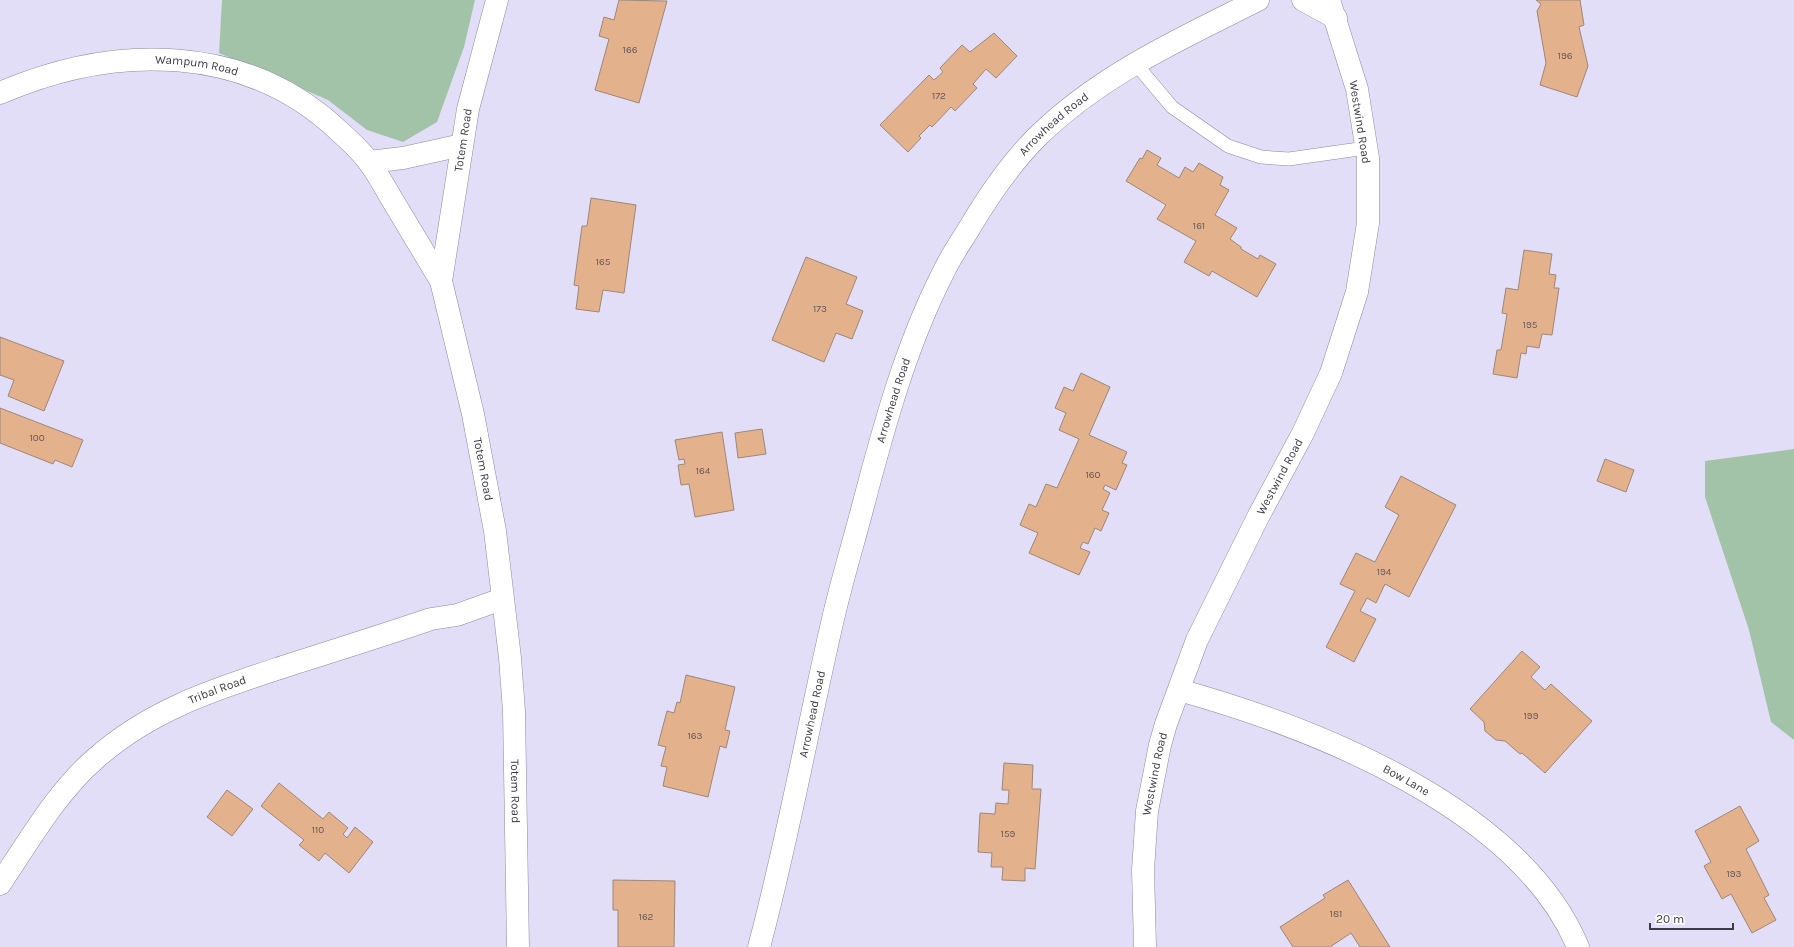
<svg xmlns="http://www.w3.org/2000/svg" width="1794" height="947" font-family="Karla,sans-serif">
	<rect width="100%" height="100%" fill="#e2def8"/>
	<g fill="#a3c3a8">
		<path d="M222,0H475L464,47L437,122L403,142L367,130L328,100L219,53Z"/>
		<path d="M1794,449V740L1771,722L1749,630L1705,497V461Z"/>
	</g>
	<g fill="#e4b18d" stroke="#9d8777">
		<path d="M619,0L667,1L639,103L595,90L609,39L599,36L604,17L614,20Z"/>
		<path d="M1536,0H1580L1584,25L1579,27L1588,66L1577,97L1540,85L1546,63L1537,11L1541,4Z"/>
		<path d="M994,33L1017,56L996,78L986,69L973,84L977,88L955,111L951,107L932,127L930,125L919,136L921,138L908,152L880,125L929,75L934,80L943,72L940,68L962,45L970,52Z"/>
		<path d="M1147,150L1161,158L1157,165L1179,178L1185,167L1193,172L1199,163L1223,177L1220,185L1229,190L1215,215L1237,228L1230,239L1241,247V249L1258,259L1260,255L1276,264L1257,297L1212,271L1209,276L1184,262L1196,241L1157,219L1166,205L1126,181L1140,158L1142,159Z"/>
		<path d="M591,198L636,205L624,293L603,290L599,312L576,309L579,286L574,285L582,226H587Z"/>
		<path d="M1524,250L1552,254L1549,274L1556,275L1554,288H1559L1552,335L1542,334L1539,348L1527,346L1526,354L1521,353L1517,378L1493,374L1497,350H1501L1507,314L1502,313L1506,288L1518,290Z"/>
		<path d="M806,257L857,277L846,304L863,311L852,339L836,333L824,362L772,340Z"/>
		<path d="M0,337L64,361L44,411L8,396L14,380L0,375Z"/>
		<path d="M1081,373L1110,387L1089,435L1127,452L1122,463L1127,465L1116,490L1105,485L1103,489L1110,493L1102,510L1109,513L1101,531L1095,528L1088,544L1083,542L1080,548L1090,552L1079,575L1029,553L1038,533L1020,525L1029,504L1036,507L1046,484L1057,488L1079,439L1059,430L1066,413L1055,408L1064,387L1073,391Z"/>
		<path d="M0,408L83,440L72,467L55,460L53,464L0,443Z"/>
		<path d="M762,429L766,454L738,458L735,433Z"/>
		<path d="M722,432L734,510L695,517L689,484L681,485L678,465L685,464L684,459L679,460L675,440Z"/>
		<path d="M1605,459L1634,470L1626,492L1597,481Z"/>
		<path d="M1401,476L1456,505L1409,597L1385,584L1376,603L1367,598L1360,611L1376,619L1354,662L1326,647L1355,591L1340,584L1356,553L1375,562L1399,515L1385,507Z"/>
		<path d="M1522,651L1540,667L1531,677L1545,690L1551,684L1592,721L1545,773L1522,753L1520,754L1505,741L1496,740L1485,731L1484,722L1470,709Z"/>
		<path d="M686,675L735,687L725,730L730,731L726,748L720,746L708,797L663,786L667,767L661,766L666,747L658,745L667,711L674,713L677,702L680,703Z"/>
		<path d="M1004,763L1033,765L1032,789H1041L1035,869L1025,868V881L1002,880L1003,867H991L992,853L978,852L980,813L995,814L996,803L1008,804L1009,790H1002Z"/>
		<path d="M279,783L323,819L329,812L348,828L343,834L347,838L355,827L373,842L349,873L325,853L319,861L299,845L304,840L261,806Z"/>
		<path d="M227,790L253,809L232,836L207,817Z"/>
		<path d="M1740,806L1759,841L1746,849L1769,895L1764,898L1776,920L1752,933L1731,894L1722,899L1704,866L1711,862L1695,831Z"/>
		<path d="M613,880L675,881L674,947H618V910H613Z"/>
		<path d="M1348,880L1390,947H1360L1351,933L1330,947H1293L1280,927L1325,898L1323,895Z"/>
	</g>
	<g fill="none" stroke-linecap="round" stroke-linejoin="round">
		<defs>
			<path id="lane" d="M1135,63L1172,107L1228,146L1261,157L1289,159L1366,148"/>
			<g id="street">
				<path id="s1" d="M497,0L468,109L441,281L473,414L495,531L510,658L514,711L518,947"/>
				<path d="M1303,0L1336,18"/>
				<path id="s2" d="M0,93C113,44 246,42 340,132C350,141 361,151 369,162C378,174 385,188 393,201C409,228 425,254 441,281"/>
				<path d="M369,162L403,158L462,145"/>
				<path id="s3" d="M1179,690C1315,728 1520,808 1578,947"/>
				<path id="s4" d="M0,884C29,841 56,793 95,759C152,708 219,688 289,665C336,650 384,635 431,619L457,615L502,599"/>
				<path id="s5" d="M759,947C787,843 806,737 830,632C839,590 852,548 863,506C884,426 906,345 944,271C951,256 961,242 970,227C989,195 1010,164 1037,137C1100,75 1180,39 1258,0"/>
				<path id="s6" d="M1145,947L1143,870L1147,811L1160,745L1166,724L1197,640L1258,517L1303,433L1331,373L1357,292L1368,223V158L1357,89L1329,0"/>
			</g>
		</defs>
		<use href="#lane" stroke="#8b889f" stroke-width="14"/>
		<use href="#street" stroke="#8b889f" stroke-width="23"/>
		<use href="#lane" stroke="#fff" stroke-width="13"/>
		<use href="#street" stroke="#fff" stroke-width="22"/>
	</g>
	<g text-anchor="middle" stroke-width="3.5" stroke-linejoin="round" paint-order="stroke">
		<g font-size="10" fill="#665857">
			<text x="630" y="53">166</text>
			<text x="1565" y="59">196</text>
			<text x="939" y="99">172</text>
			<text x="1199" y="229">161</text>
			<text x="603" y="265">165</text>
			<text x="820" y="312">173</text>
			<text x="1530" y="328">195</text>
			<text x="37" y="441">100</text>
			<text x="703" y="474">164</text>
			<text x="1093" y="478">160</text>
			<text x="1384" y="575">194</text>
			<text x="1531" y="719">199</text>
			<text x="695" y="739">163</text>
			<text x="318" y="833">110</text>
			<text x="1008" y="837">159</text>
			<text x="1734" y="877">193</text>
			<text x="1336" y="917">181</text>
			<text x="646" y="920">162</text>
		</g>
		<g font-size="12" fill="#3c3b45" stroke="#fff">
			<text dy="4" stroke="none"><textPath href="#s2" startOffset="202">Wampum Road</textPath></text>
			<text transform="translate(1360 122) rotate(81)" y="4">Westwind Road</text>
			<text dy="4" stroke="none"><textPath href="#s5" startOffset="887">Arrowhead Road</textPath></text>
			<text transform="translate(463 140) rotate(-81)" y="4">Totem Road</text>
			<text dy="4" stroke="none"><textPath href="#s5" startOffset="563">Arrowhead Road</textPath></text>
			<text dy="4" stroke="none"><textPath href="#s1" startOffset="480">Totem Road</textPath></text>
			<text dy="4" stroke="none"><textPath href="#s6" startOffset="498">Westwind Road</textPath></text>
			<text dy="4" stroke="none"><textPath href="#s4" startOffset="299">Tribal Road</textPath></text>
			<text dy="4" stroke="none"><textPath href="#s5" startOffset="239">Arrowhead Road</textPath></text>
			<text dy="4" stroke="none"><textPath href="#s6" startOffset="174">Westwind Road</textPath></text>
			<text dy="4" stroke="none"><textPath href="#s3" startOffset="245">Bow Lane</textPath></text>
			<text dy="4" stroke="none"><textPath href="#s1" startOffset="804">Totem Road</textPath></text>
		</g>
	</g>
	<path d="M1650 923v6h83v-6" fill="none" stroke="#3c3b45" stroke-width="2"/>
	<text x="1656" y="923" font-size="12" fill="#3c3b45" stroke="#ffffff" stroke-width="3" paint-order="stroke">20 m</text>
</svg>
